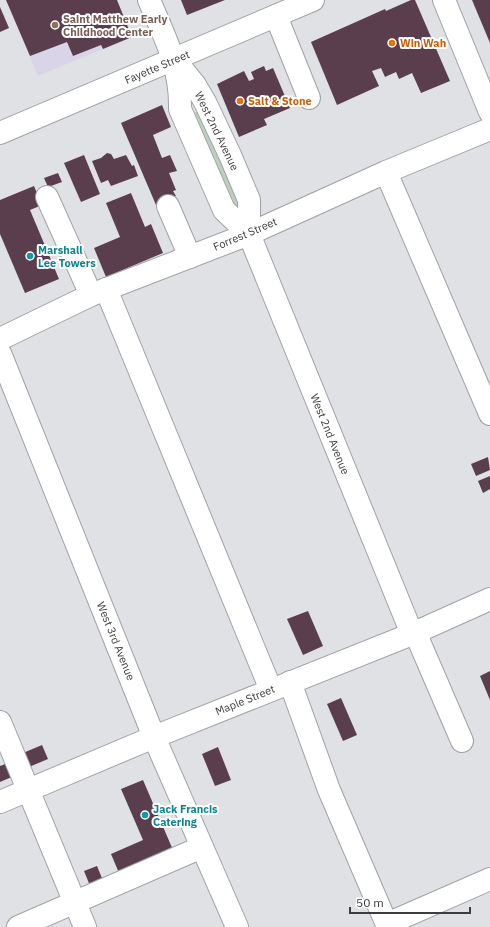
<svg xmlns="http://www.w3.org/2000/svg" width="490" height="927" font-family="'IBM Plex Sans',sans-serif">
	<rect width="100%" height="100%" fill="#e0e1e5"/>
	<path fill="#dad4e9" d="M6,0H83L103,49L38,76Z"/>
	<path fill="#bcd1bd" d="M203,109L240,202L235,207L232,208L187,116Z"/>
	<g fill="#5b3e4d">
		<path d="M6,0H117L132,37L103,49L101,45L73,56L67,42L30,56Z"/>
		<path d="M181,0H225L187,15Z"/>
		<path d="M411,0H415L450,81L421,93L412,73L399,79L396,72L385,77L381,68L372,71L379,86L337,105L311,42L385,9L386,11Z"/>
		<path d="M472,0H490V43Z"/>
		<path d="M0,7L9,28L0,32Z"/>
		<path d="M264,66L266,71L273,68L290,108L264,119L267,125L239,137L217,84L244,71L249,81L254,79L251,72Z"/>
		<path d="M162,105L171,127L153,135L162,158L170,155L177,171L169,173L176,190L173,191L176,196L156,205L121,123Z"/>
		<path d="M107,153L111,154L114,159L126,155L132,166L134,165L138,176L111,186L108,180L101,183L92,161L101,158Z"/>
		<path d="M84,155L100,194L81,202L64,163Z"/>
		<path d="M58,173L62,182L48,187L44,178Z"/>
		<path d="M34,186L42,205L30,210L59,279L25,293L0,234V200Z"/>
		<path d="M131,193L145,227L151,224L163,253L106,277L94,248L120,237L106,203Z"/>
		<path d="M488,457L490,470L476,476L471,464Z"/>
		<path d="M490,476V489L483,493L478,481Z"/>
		<path d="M308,611L323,646L303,655L287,619Z"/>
		<path d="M490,671V700L480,676Z"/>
		<path d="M341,698L357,735L343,741L327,704Z"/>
		<path d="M42,745L48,759L29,767L23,753Z"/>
		<path d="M218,747L231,780L215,786L202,754Z"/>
		<path d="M8,763L14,776L0,782V766Z"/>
		<path d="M143,780L176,857L122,880L111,854L143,840L121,789Z"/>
		<path d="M97,866L104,883L91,888L84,871Z"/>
	</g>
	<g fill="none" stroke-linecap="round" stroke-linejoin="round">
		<defs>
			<g id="minor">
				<path d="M149,0C165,38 181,67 180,109L224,210L249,234"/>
				<path d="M444,0L490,112"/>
				<path d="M276,16L309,98"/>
				<path d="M175,60L195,85L205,102L230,155L249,200V234L412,634"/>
				<path d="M386,172L490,414"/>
				<path d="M47,197L91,295"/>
				<path d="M168,206L190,257"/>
				<path d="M106,289L271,690"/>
				<path d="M0,339L91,295L249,234L386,172L490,129"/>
				<path d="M0,353L154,737L237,927"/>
				<path d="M415,632L462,741"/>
				<path d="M290,682L329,790L388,927"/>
				<path d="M0,722L85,927"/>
				<path d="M0,802L154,737L412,634L490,599"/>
				<path d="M387,924L490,879"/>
				<path d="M18,927L202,847"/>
			</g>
			<path id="major" d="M0,133L313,0"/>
		</defs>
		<use href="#minor" stroke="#a1a2a6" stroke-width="24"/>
		<use href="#major" stroke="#a1a2a6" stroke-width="24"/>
		<use href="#minor" stroke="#fff" stroke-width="22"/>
		<use href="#major" stroke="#fff" stroke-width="22"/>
	</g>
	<circle fill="#8d6e63" stroke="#fff" stroke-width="1.5" cx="55" cy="25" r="4"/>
	<g fill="#e8710a" stroke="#fff" stroke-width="1.5">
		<circle cx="392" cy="43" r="4"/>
		<circle cx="240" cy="101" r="4"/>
	</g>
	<g fill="#0f9aa8" stroke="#fff" stroke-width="1.5">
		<circle cx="30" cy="256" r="4"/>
		<circle cx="145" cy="815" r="4"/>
	</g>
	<g text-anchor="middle" stroke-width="4" stroke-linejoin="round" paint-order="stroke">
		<g font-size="11" font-weight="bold" fill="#785e54" stroke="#fff" text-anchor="start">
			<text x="63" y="23">Saint Matthew Early<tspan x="63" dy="13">Childhood Center</tspan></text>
		</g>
		<g font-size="11" font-weight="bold" fill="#c56008" stroke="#fff" text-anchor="start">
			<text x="400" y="47">Win Wah</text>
			<text x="248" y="105">Salt &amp; Stone</text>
		</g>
		<g font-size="11" fill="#3c3d3e" stroke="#fff">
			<text transform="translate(157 67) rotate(-23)" y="4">Fayette Street</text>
			<text transform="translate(217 131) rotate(64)" y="4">West 2nd Avenue</text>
			<text transform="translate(245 234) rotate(-23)" y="4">Forrest Street</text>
			<text transform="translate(330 434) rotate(68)" y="4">West 2nd Avenue</text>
			<text transform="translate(116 641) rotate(68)" y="4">West 3rd Avenue</text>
			<text transform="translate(245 700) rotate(-22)" y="4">Maple Street</text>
		</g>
		<g font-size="11" font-weight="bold" fill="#0d838f" stroke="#fff" text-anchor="start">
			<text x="38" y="254">Marshall<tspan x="38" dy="13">Lee Towers</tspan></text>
			<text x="153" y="813">Jack Francis<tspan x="153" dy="13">Catering</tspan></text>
		</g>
	</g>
	<path d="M350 907v6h120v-6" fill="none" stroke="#3c3d3e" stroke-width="2"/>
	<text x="356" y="907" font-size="12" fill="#3c3d3e" stroke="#ffffff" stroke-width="3" paint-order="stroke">50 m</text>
</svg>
